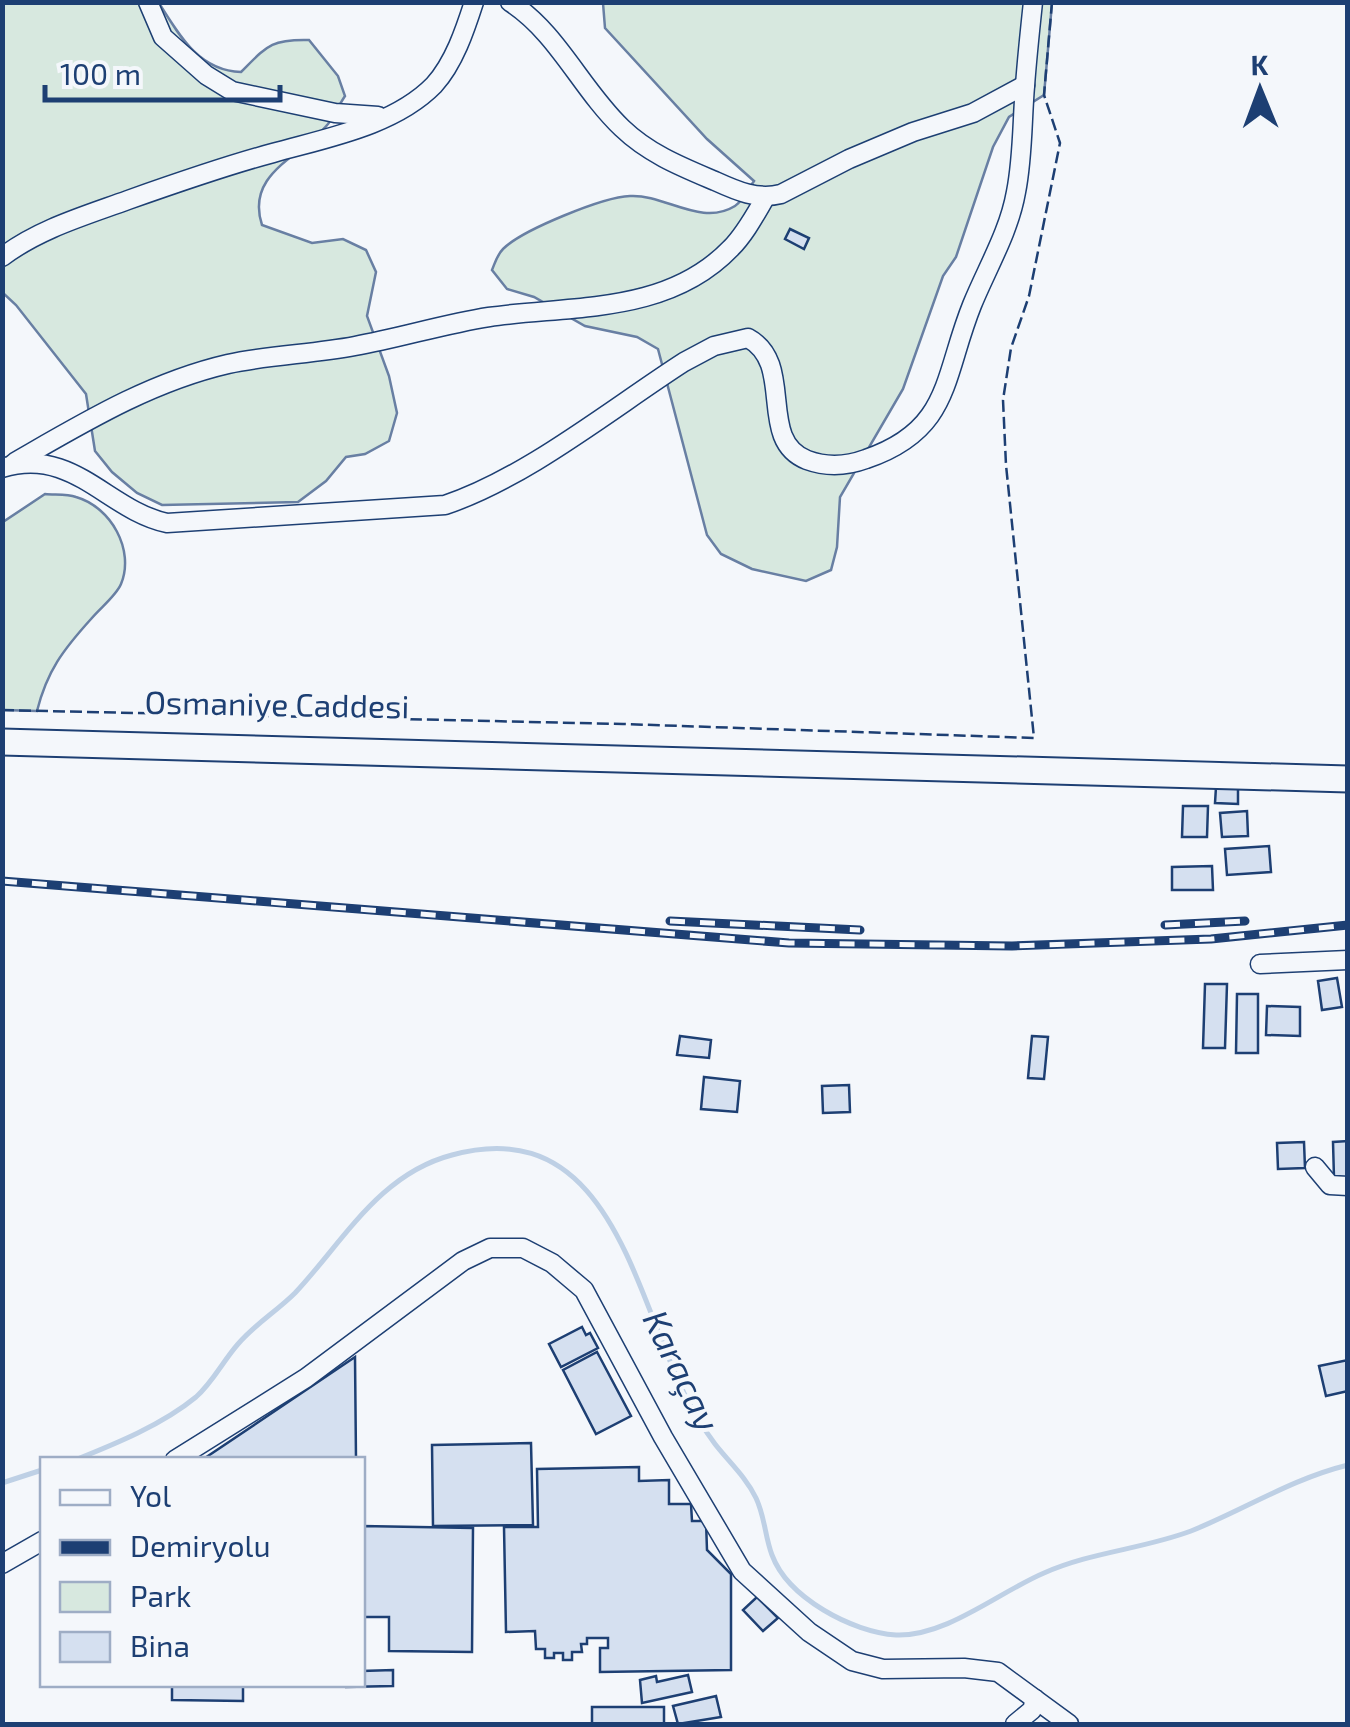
<svg xmlns="http://www.w3.org/2000/svg" width="1350" height="1727" font-family="'Exo 2',sans-serif">
	<rect width="100%" height="100%" fill="#f4f7fb"/>
	<g fill="#d7e8df" stroke="#687fa3" stroke-width="2.5">
		<path d="M2,3H159C179,35 199,71 241,72C267,46 271,39 309,40L338,76L345,96C339,105 334,116 328,124C301,157 245,173 262,225L312,243L343,239L366,250L376,272L367,316L389,376L397,413L389,441L365,454L346,457L326,481L298,502L162,505L137,493L112,472L95,451L86,394L16,305L3,293Z"/>
		<path d="M603,3H1052L1044,95L1009,117L993,147L956,257L943,276L903,389L840,497L837,547L831,570L806,581L752,569L721,554L707,535L658,349L637,337L585,326L534,297L507,289L492,270C495,263 497,255 503,249C522,230 603,197 630,196C665,194 701,227 735,206C743,201 749,188 754,181L707,139L605,28Z"/>
		<path d="M45,494C55,495 67,494 76,497C111,507 135,550 121,584C116,596 100,608 91,619C63,650 47,671 37,711L3,710V522Z"/>
	</g>
	<g fill="none" stroke-linecap="round" stroke-linejoin="round">
		<g stroke="#bed0e5" stroke-width="5">
			<path d="M75,1460C115,1444 162,1425 196,1397C213,1382 223,1361 238,1344C255,1324 277,1311 295,1293C343,1242 379,1174 452,1155C608,1112 634,1291 684,1393C693,1411 703,1428 715,1444C729,1462 746,1477 756,1498C765,1517 765,1537 772,1555C788,1598 852,1632 896,1635C946,1637 999,1592 1044,1573C1091,1552 1143,1549 1191,1531C1244,1510 1291,1479 1348,1465"/>
			<path d="M2,1483L42,1470"/>
		</g>
	</g>
	<g fill="#d5e0f0" stroke="#1d3f73" stroke-width="2.5">
		<path d="M790,229L809,238L804,249L785,239Z"/>
		<path d="M1216,787L1238,788V804L1215,803Z"/>
		<path d="M1183,806H1208L1207,837H1182Z"/>
		<path d="M1247,811L1248,836L1222,837L1220,813Z"/>
		<path d="M1269,846L1271,872L1227,875L1225,849Z"/>
		<path d="M1212,866L1213,890H1172V867Z"/>
		<path d="M1337,978L1342,1007L1322,1010L1318,981Z"/>
		<path d="M1205,984H1227L1225,1048H1203Z"/>
		<path d="M1237,994H1258V1053H1236Z"/>
		<path d="M1267,1006L1300,1007V1036L1266,1035Z"/>
		<path d="M680,1036L711,1040L709,1058L677,1055Z"/>
		<path d="M1032,1036L1048,1037L1044,1079L1028,1078Z"/>
		<path d="M704,1077L740,1081L737,1112L701,1109Z"/>
		<path d="M849,1085L850,1112L823,1113L822,1086Z"/>
		<path d="M1348,1141V1178H1334L1333,1142Z"/>
		<path d="M1304,1142L1305,1168L1278,1169L1277,1143Z"/>
		<path d="M582,1327L586,1335L590,1333L598,1348L561,1367L549,1344Z"/>
		<path d="M597,1352L631,1416L596,1434L563,1370Z"/>
		<path d="M355,1357L356,1460H202Z"/>
		<path d="M1348,1360V1391L1326,1396L1319,1366Z"/>
		<path d="M531,1443L533,1525L433,1526L432,1445Z"/>
		<path d="M639,1467V1481L669,1480V1504H691L692,1521H706L707,1550L731,1574V1670L600,1672V1648H608V1638H587V1644H581L582,1652H572V1660H563V1653H554V1658H545V1649H536L535,1631L506,1632L504,1527H538L537,1469Z"/>
		<path d="M362,1526L473,1528L472,1652L389,1651V1617H362Z"/>
		<path d="M757,1597L778,1618L763,1631L743,1610Z"/>
		<path d="M393,1670V1686L345,1687L362,1684V1671Z"/>
		<path d="M688,1675L692,1692L642,1703L640,1680L656,1676L657,1682Z"/>
		<path d="M172,1684L243,1685V1701L172,1700Z"/>
		<path d="M716,1696L721,1717L678,1724L673,1706Z"/>
		<rect x="592" y="1707" width="72" height="17"/>
	</g>
	<g fill="none" stroke-linecap="round" stroke-linejoin="round">
		<defs>
			<g id="minor">
				<path d="M148,2L163,37L206,75L232,91L335,113L378,116"/>
				<path d="M510,2C558,33 581,89 622,128C649,154 682,167 715,181C737,191 757,200 781,194L849,159L913,132L973,113L1025,85"/>
				<path d="M2,257C39,229 84,216 128,200C176,183 224,166 273,153C326,138 394,126 434,85C454,63 465,30 474,2"/>
				<path d="M15,462C83,423 150,382 228,364C270,355 313,354 355,346C400,338 444,324 489,317C571,305 667,315 731,248C745,234 755,215 765,198"/>
				<path d="M2,468C73,446 107,510 167,523L445,505C526,478 611,409 684,362L714,346L748,338C796,364 756,440 807,460C826,467 847,466 866,459C951,430 943,377 972,305C987,268 1009,232 1016,192C1023,157 1022,121 1025,86C1027,58 1030,30 1033,2"/>
				<path d="M1260,964L1348,960"/>
				<path d="M1315,1167L1330,1185L1348,1186"/>
				<path d="M175,1460L306,1378L463,1261L490,1248H523L552,1263L584,1290L663,1437L742,1571L809,1632L852,1661L883,1669L964,1668L998,1672L1069,1724"/>
				<path d="M2,1564L42,1541"/>
				<path d="M1015,1724L1032,1710L1035,1699"/>
			</g>
			<path id="highway" d="M2,742L1348,779"/>
		</defs>
		<use href="#minor" stroke="#1d3f73" stroke-width="21"/>
		<use href="#highway" stroke="#1d3f73" stroke-width="29"/>
		<use href="#minor" stroke="#f4f7fb" stroke-width="18"/>
		<use href="#highway" stroke="#f4f7fb" stroke-width="25"/>
		<defs>
			<g id="rail">
				<path d="M2,881L789,943L1012,946L1211,939L1348,925"/>
				<path d="M670,921L860,930"/>
				<path d="M1165,925L1245,921"/>
			</g>
		</defs>
		<use href="#rail" stroke="#1d3f73" stroke-width="9"/>
		<use href="#rail" stroke="#f4f7fb" stroke-width="5" stroke-dasharray="15" stroke-linecap="butt"/>
		<path stroke="#1d3f73" stroke-width="2.5" stroke-dasharray="12 5" stroke-linecap="butt" d="M2,710L623,724L1034,738L1006,465L1003,400L1011,348L1029,296L1060,143L1044,95L1052,2"/>
	</g>
	<g text-anchor="middle" stroke-width="8" stroke-linejoin="round" paint-order="stroke">
		<g font-size="32" fill="#1d3f73" stroke="#f4f7fb">
			<text transform="translate(277 705) rotate(1)" y="11">Osmaniye Caddesi</text>
		</g>
		<g font-size="35" font-style="italic" fill="#1d3f73" stroke="#f4f7fb">
			<text transform="translate(681 1371) rotate(64)" y="12">Karaçay</text>
		</g>
	</g>
	<rect width="1350" height="1727" fill="none" stroke="#1d3f73" stroke-width="10"/>
	<rect x="40" y="1457" width="325" height="230" fill="#f4f7fb" stroke="#9eadc5" stroke-width="2.5"/>
	<rect x="60" y="1490" width="50" height="15" fill="#f4f7fb" stroke="#9eadc5" stroke-width="2.5"/>
	<text x="130" y="1507" font-size="30" fill="#1d3f73">Yol</text>
	<rect x="60" y="1540" width="50" height="15" fill="#1d3f73" stroke="#9eadc5" stroke-width="2.5"/>
	<text x="130" y="1557" font-size="30" fill="#1d3f73">Demiryolu</text>
	<rect x="60" y="1582" width="50" height="30" fill="#d7e8df" stroke="#9eadc5" stroke-width="2.5"/>
	<text x="130" y="1607" font-size="30" fill="#1d3f73">Park</text>
	<rect x="60" y="1632" width="50" height="30" fill="#d5e0f0" stroke="#9eadc5" stroke-width="2.5"/>
	<text x="130" y="1657" font-size="30" fill="#1d3f73">Bina</text>
	<g transform="translate(1260 90) rotate(359)" stroke="#f4f7fb" stroke-width="8" paint-order="stroke">
	<path d="M0-8L18 38L0 25L-18 38Z" fill="#1d3f73"/>
	<text y="-15" font-size="28" font-weight="bold" text-anchor="middle" fill="#1d3f73">K</text>
	</g>
	<path d="M45 85v15h235v-15" fill="none" stroke="#1d3f73" stroke-width="5"/>
	<text x="60" y="85" font-size="30" fill="#1d3f73" stroke="#f4f7fb" stroke-width="8" paint-order="stroke">100 m</text>
</svg>
